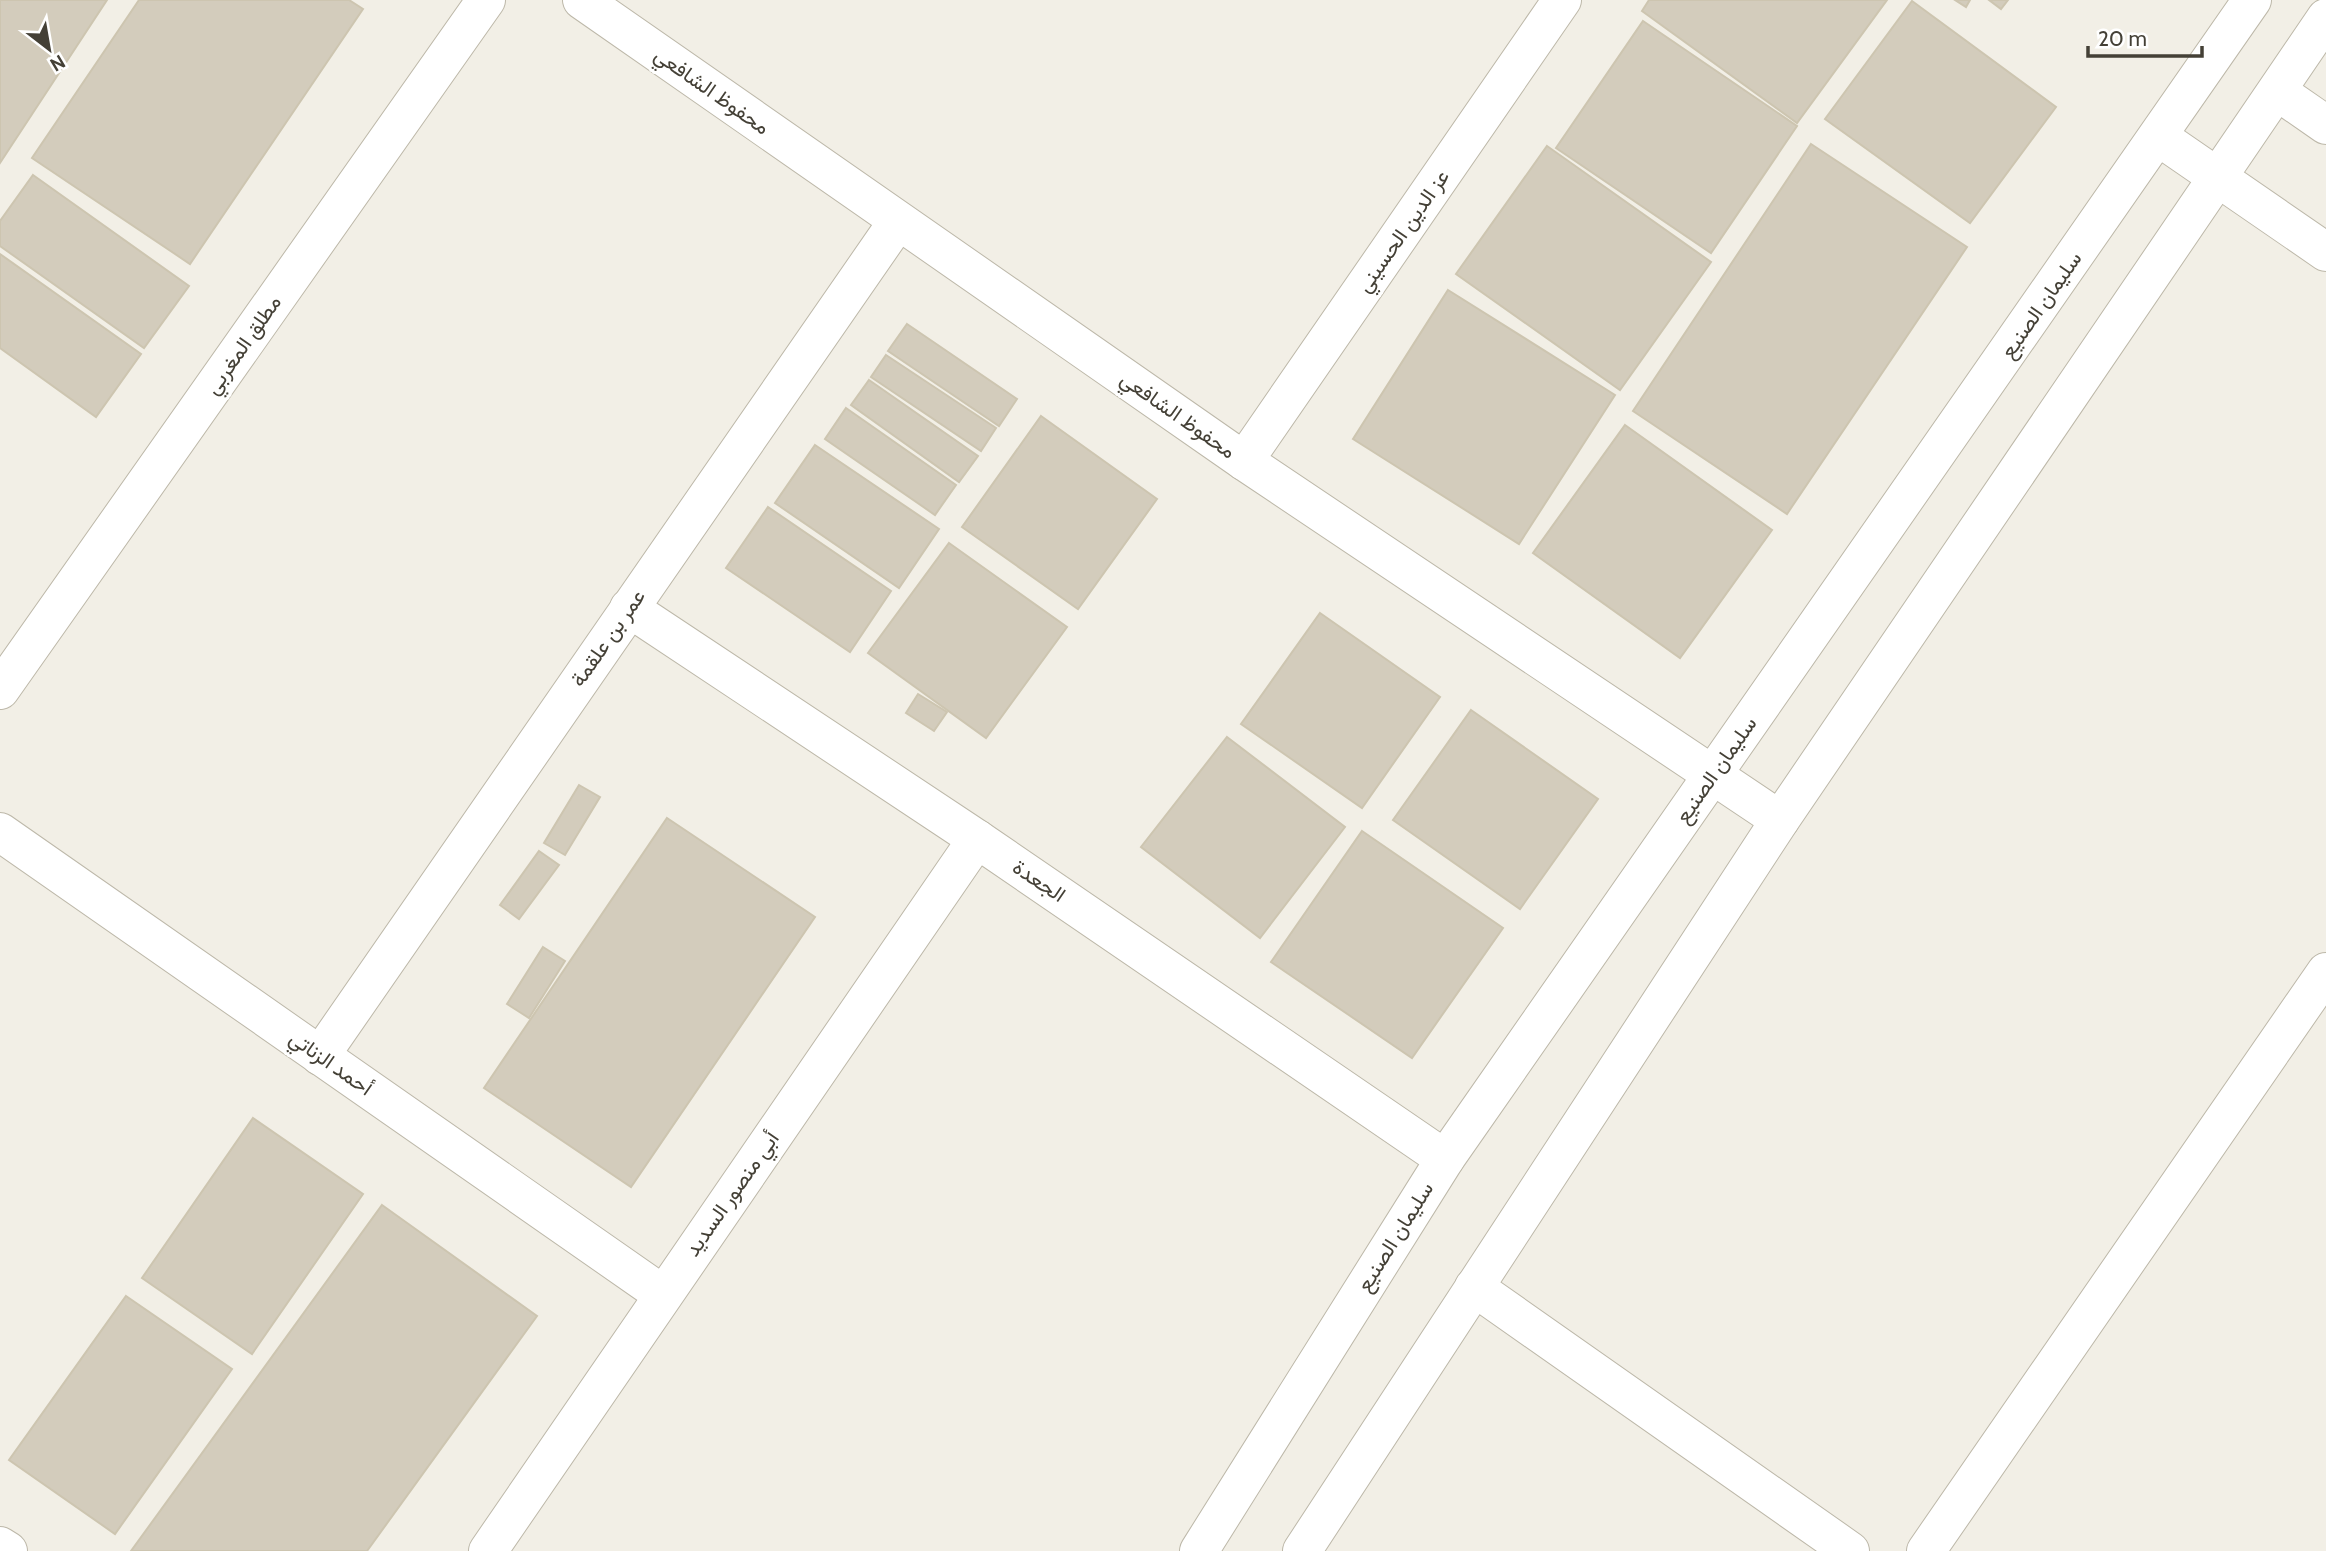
<svg xmlns="http://www.w3.org/2000/svg" width="2326" height="1551" font-family="Cabin,Vazirmatn,sans-serif">
	<rect width="100%" height="100%" fill="#f2efe6"/>
	<g fill="#d3ccbc" stroke="#cdc5b0" stroke-width="2">
		<path d="M0,0H107L0,163Z"/>
		<path d="M139,0H349L363,9L190,264L32,158Z"/>
		<path d="M1649,0H1887L1797,123L1642,11Z"/>
		<path d="M1955,0H1970L1966,7Z"/>
		<path d="M1989,0H2008L2001,9Z"/>
		<path d="M1912,1L2056,107L1970,223L1825,119Z"/>
		<path d="M1643,21L1797,126L1711,253L1556,148Z"/>
		<path d="M1811,144L1967,247L1787,514L1633,411Z"/>
		<path d="M1547,146L1711,262L1620,390L1456,274Z"/>
		<path d="M33,175L189,286L144,348L0,246V221Z"/>
		<path d="M0,254L141,354L96,417L0,348Z"/>
		<path d="M1448,290L1615,395L1519,544L1353,439Z"/>
		<path d="M907,324L1017,399L999,426L888,351Z"/>
		<path d="M886,355L996,428L981,451L871,377Z"/>
		<path d="M869,380L978,456L959,482L851,405Z"/>
		<path d="M846,408L956,485L935,515L825,439Z"/>
		<path d="M1041,416L1157,499L1078,609L962,527Z"/>
		<path d="M1625,425L1772,530L1680,658L1533,553Z"/>
		<path d="M815,445L939,529L899,588L775,503Z"/>
		<path d="M768,507L891,591L850,652L726,568Z"/>
		<path d="M949,543L1067,627L986,738L868,653Z"/>
		<path d="M1320,613L1440,697L1362,808L1241,724Z"/>
		<path d="M918,694L947,712L934,731L906,713Z"/>
		<path d="M1471,710L1598,799L1520,909L1393,820Z"/>
		<path d="M1227,737L1345,827L1260,938L1141,847Z"/>
		<path d="M579,785L600,797L565,855L544,843Z"/>
		<path d="M667,818L815,917L631,1187L484,1088Z"/>
		<path d="M1362,831L1503,928L1412,1058L1271,962Z"/>
		<path d="M539,851L559,865L519,919L500,905Z"/>
		<path d="M543,947L565,961L529,1018L507,1004Z"/>
		<path d="M253,1118L363,1194L252,1354L142,1278Z"/>
		<path d="M382,1205L537,1316L367,1551H131Z"/>
		<path d="M126,1296L232,1369L115,1534L9,1460Z"/>
	</g>
	<g fill="none" stroke-linecap="round" stroke-linejoin="round">
		<defs>
			<g id="minor">
				<path d="M582,0L1244,461L1780,820"/>
				<path d="M2277,91L2326,125"/>
				<path d="M2159,137L2326,252"/>
				<path d="M1244,461L1562,0"/>
				<path d="M629,608L977,839L1445,1159"/>
				<path d="M0,690L486,0"/>
				<path d="M0,832L662,1294"/>
				<path d="M320,1056L898,221"/>
				<path d="M1474,1287L1850,1551"/>
				<path d="M0,1546L8,1551"/>
				<path d="M488,1551L977,839"/>
				<path d="M1199,1551L1445,1159L2252,0"/>
				<path d="M1302,1551L1780,820L2326,18"/>
				<path d="M1926,1551L2326,972"/>
			</g>
		</defs>
		<use href="#minor" stroke="#bdb8a9" stroke-width="40"/>
		<use href="#minor" stroke="#fff" stroke-width="38"/>
	</g>
	<g text-anchor="middle" stroke-width="6" stroke-linejoin="round" paint-order="stroke">
		<g font-size="21" fill="#444036" stroke="#fff">
			<text transform="translate(712 91) rotate(35)" y="7">محفوظ الشافعي</text>
			<text transform="translate(1403 231) rotate(-55)" y="7">عز الدين الحسيني</text>
			<text transform="translate(2041 305) rotate(-55)" y="7">سليمان الصنيع</text>
			<text transform="translate(243 345) rotate(-55)" y="7">مطلق المغربي</text>
			<text transform="translate(1178 415) rotate(35)" y="7">محفوظ الشافعي</text>
			<text transform="translate(608 638) rotate(-55)" y="7">عمر بن علقمة</text>
			<text transform="translate(1716 770) rotate(-55)" y="7">سليمان الصنيع</text>
			<text transform="translate(1039 881) rotate(34)" y="7">الجعدة</text>
			<text transform="translate(331 1063) rotate(35)" y="7">أحمد الزناتي</text>
			<text transform="translate(732 1194) rotate(-55)" y="7">أبي منصور السديد</text>
			<text transform="translate(1395 1237) rotate(-58)" y="7">سليمان الصنيع</text>
		</g>
	</g>
	<g transform="translate(49 49) rotate(149)" stroke="#ffffff" stroke-width="5" paint-order="stroke">
	<path d="M0-5L12 26L0 18L-12 26Z" fill="#444036"/>
	<text y="-10" font-size="19" font-weight="bold" text-anchor="middle" fill="#444036">N</text>
	</g>
	<path d="M2088 46v10h114v-10" fill="none" stroke="#444036" stroke-width="3.5"/>
	<text x="2098" y="46" font-size="21" fill="#444036" stroke="#ffffff" stroke-width="5" paint-order="stroke">20 m</text>
</svg>
